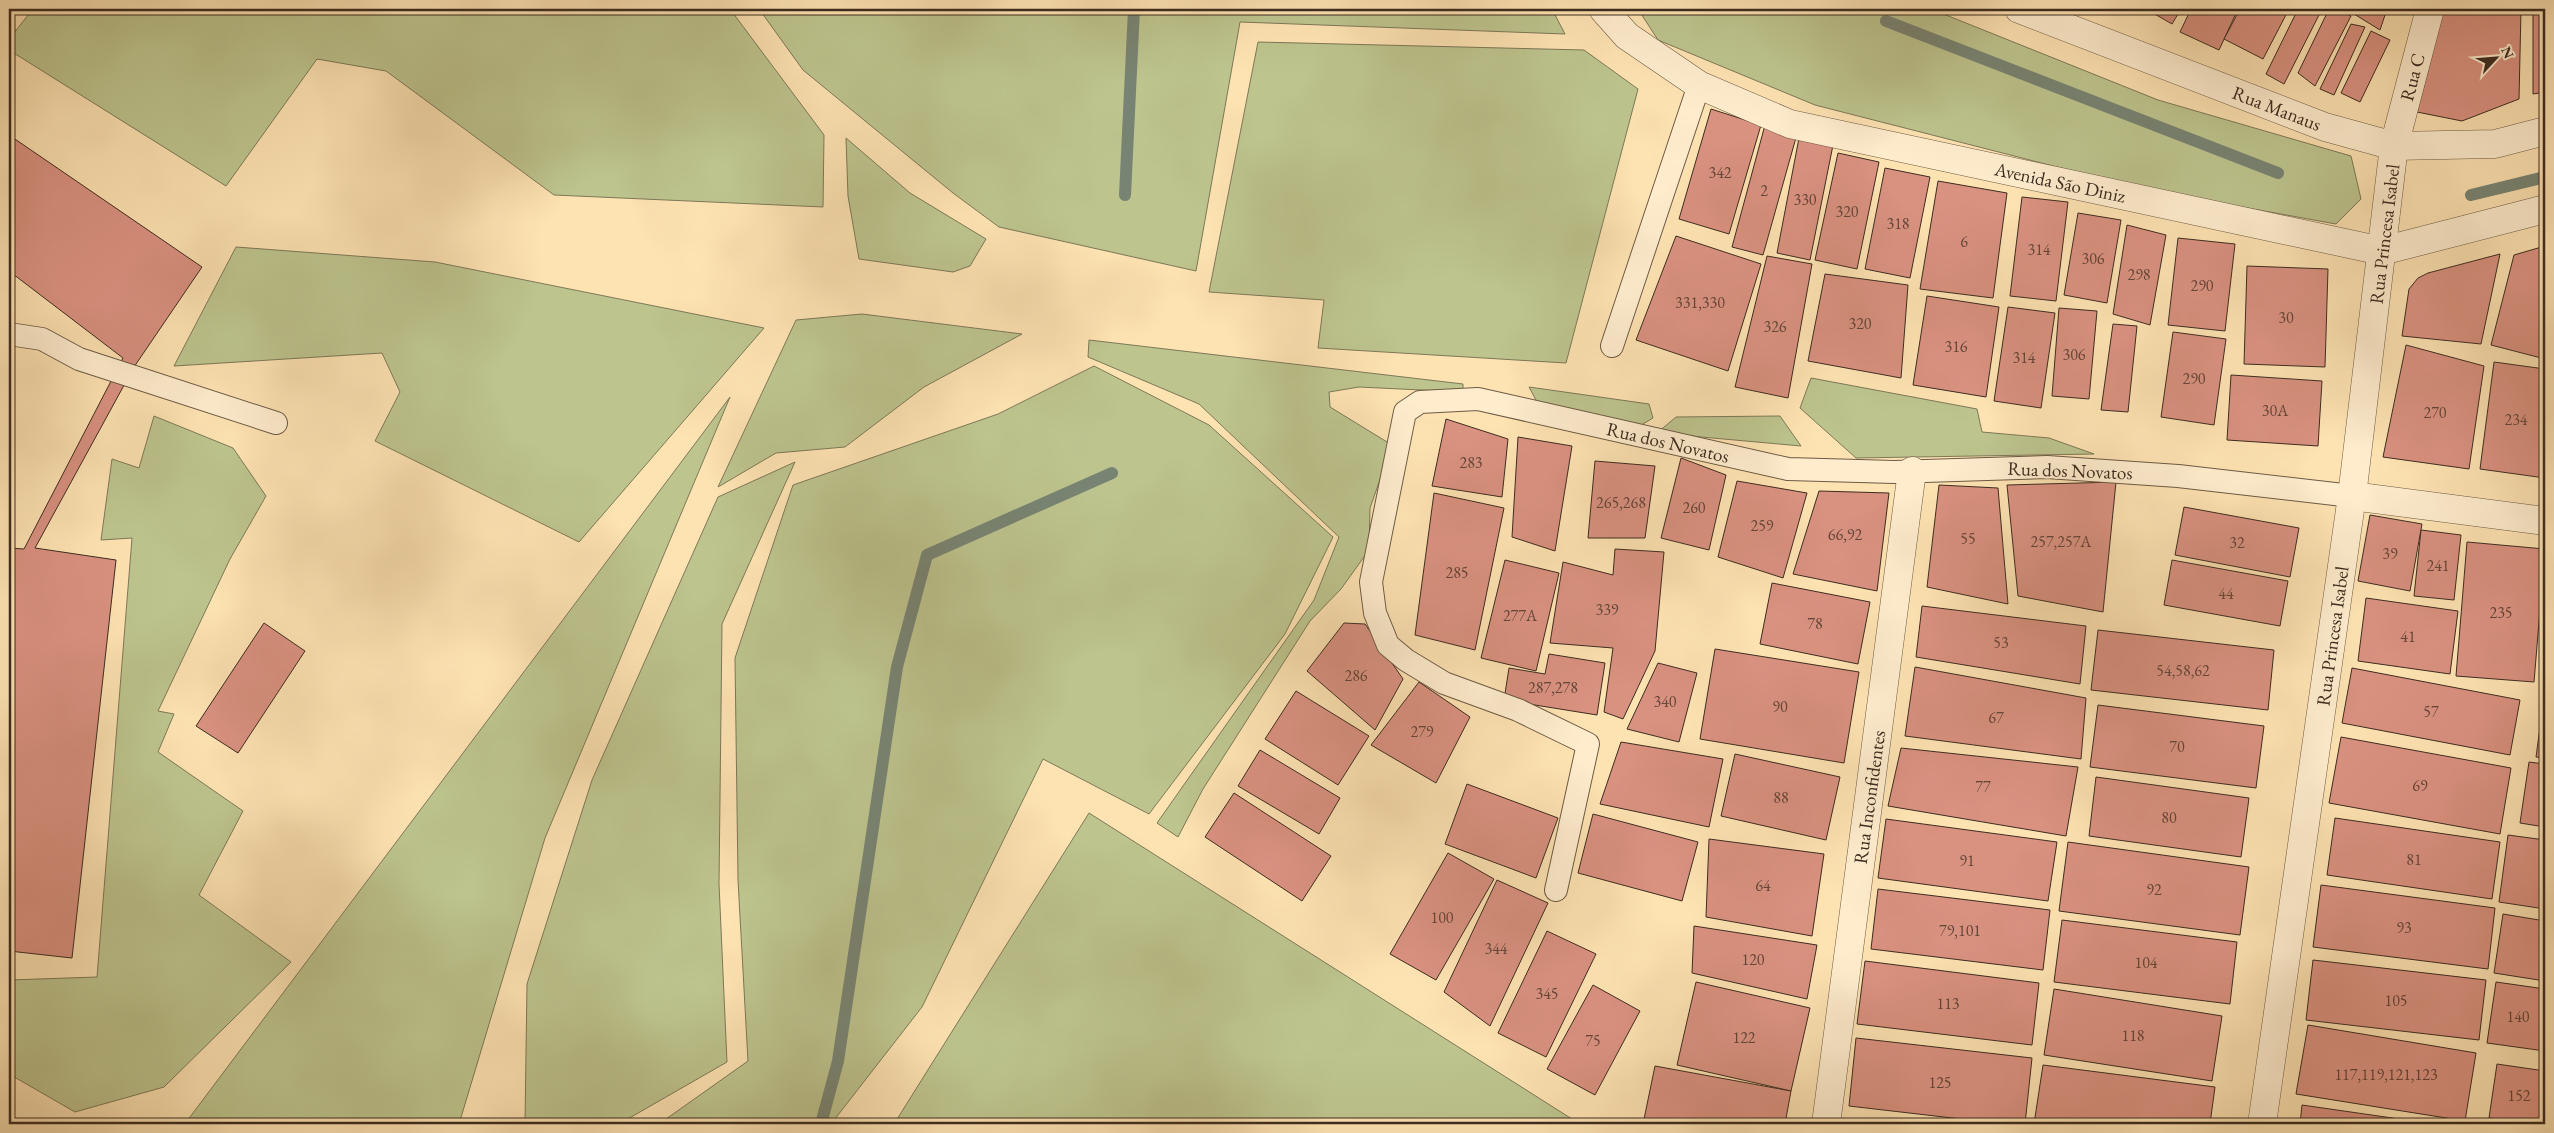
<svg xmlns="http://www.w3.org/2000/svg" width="2554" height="1133" font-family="'EB Garamond',serif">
	<rect width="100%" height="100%" fill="#fde2b2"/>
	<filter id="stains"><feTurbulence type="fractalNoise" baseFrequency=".004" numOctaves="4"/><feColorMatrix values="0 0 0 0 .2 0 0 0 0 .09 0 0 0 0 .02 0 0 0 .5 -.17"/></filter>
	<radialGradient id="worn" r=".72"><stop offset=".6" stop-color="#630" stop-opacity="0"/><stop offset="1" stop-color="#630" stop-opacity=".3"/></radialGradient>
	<g fill="#bdc48e" stroke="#7d7857">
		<path d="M33,9H730L824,135L823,207L554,195L386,71L317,59L226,186L9,50V39Z"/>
		<path d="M759,9H1552L1565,34L1240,22L1196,271L999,227L953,193L803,70Z"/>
		<path d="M1638,9H1931L2158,100L2351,156L2361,199L2336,224L2143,189L1815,105L1658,40Z"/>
		<path d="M1258,42L1584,50L1638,89L1566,363L1318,348L1324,300L1209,292Z"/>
		<path d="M846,138L910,193L986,239L970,266L953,272L859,259L848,196Z"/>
		<path d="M236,247L435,262L764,328L579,542L375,441L400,392L382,353L174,366Z"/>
		<path d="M862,314L1022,334L924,387L845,447L776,453L718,487L796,320Z"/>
		<path d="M1089,340L1463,384V392L1359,387L1329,392L1330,407L1392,445L1370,508L1369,550L1341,589L1310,621L1203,789L1178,837L1157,823L1314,600L1339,537L1199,404L1088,357Z"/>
		<path d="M1094,366L1209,425L1333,537L1285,634L1149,814L1043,759L922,1007L831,1124H659L748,1061L738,880L735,658L793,485L998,414Z"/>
		<path d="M1811,378L1977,409L1982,432L2049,438L2094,454L1856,458L1800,408Z"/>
		<path d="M1529,387L1649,404L1653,418L1638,427L1537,402Z"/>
		<path d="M730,397L545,838L459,1124H173L187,1121Z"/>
		<path d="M154,416L233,448L266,496L230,559L158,711L174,714L158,752L243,811L199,895L291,962L164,1087L75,1112L9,1074V980L97,977L132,538L101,540L112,459L139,468Z"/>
		<path d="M1780,416L1801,446L1657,433L1676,417Z"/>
		<path d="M795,462L722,624L719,884L727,1062L619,1124H525L527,984L592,780L718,497Z"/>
		<path d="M1089,813L1572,1119L1569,1124H894Z"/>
	</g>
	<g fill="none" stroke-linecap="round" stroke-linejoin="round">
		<g stroke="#788473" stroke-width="12">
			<path d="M1886,21L2278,173"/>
			<path d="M1125,195L1134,9"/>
			<path d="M2471,195L2545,177"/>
			<path d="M821,1124L838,1061L897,667L927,555L1112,473"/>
		</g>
	</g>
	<g fill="#d99180" stroke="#3d2c20">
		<path d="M2146,9H2181L2172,24Z"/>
		<path d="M2191,9H2238L2219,50L2180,32Z"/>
		<path d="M2240,9H2289L2263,59L2224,39Z"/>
		<path d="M2298,9H2322L2284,84L2266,74Z"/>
		<path d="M2329,9H2338L2351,16L2315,86L2298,73Z"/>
		<path d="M2346,9H2387L2380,30Z"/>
		<path d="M2444,9H2521L2519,99L2462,121L2417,112Z"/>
		<path d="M2545,9V92L2533,94V12Z"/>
		<path d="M2351,24L2365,27L2334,95L2320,89Z"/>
		<path d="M2371,31L2390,40L2360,102L2341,93Z"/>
		<path d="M1711,109L1761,125L1729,234L1679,219Z"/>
		<path d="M1765,125L1797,134L1763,255L1732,247Z"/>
		<path d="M9,135L202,267L134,367L35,548L116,560L72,958L9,951V548L24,549L123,358L9,271Z"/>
		<path d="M1799,138L1833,145L1810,260L1777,253Z"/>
		<path d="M1838,153L1879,162L1857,269L1815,260Z"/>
		<path d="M1885,168L1930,177L1910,278L1865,269Z"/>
		<path d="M1938,181L2007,193L1993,298L1920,289Z"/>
		<path d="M2022,197L2068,202L2056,301L2010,296Z"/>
		<path d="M2078,213L2121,220L2107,303L2064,295Z"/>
		<path d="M2127,225L2166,235L2150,325L2113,314Z"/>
		<path d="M1676,236L1761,264L1728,371L1636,340Z"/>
		<path d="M2178,238L2235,244L2225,331L2168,325Z"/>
		<path d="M2545,246V359L2491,345L2514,255Z"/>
		<path d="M2500,254L2481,344L2402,336L2409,289L2418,278L2428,273Z"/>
		<path d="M1767,256L1812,264L1788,398L1735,387Z"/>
		<path d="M2247,266L2328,269L2325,367L2244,364Z"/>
		<path d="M1825,274L1908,285L1901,378L1808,361Z"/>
		<path d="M1927,296L1999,307L1986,397L1913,385Z"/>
		<path d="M2008,307L2055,313L2041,408L1994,401Z"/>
		<path d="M2059,308L2097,311L2089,399L2052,396Z"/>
		<path d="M2113,324L2137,326L2128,412L2101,410Z"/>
		<path d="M2173,332L2226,339L2214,425L2161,417Z"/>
		<path d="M2406,345L2484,366L2469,469L2383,457Z"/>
		<path d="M2494,362L2545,369V478L2480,469Z"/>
		<path d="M2231,375L2322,381L2318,446L2227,440Z"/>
		<path d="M1446,419L1508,439L1502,497L1432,486Z"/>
		<path d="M1518,437L1572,446L1555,551L1512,537Z"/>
		<path d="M1681,458L1726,475L1709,550L1661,538Z"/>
		<path d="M1595,461L1655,466L1645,538H1588Z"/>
		<path d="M1737,481L1807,493L1783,578L1718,557Z"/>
		<path d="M2116,482L2103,612L2018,596L2007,485Z"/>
		<path d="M1939,485L1998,488L2008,604L1927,587Z"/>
		<path d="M1819,491L1889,493L1877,591L1793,574Z"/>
		<path d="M1434,493L1504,508L1475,650L1415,635Z"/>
		<path d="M2184,507L2299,528L2290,577L2175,555Z"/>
		<path d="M2370,515L2422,524L2410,591L2358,581Z"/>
		<path d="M2421,530L2461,535L2454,600L2414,596Z"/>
		<path d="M2467,542L2545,549L2534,682L2456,676Z"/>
		<path d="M1615,549L1664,552L1655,651L1623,719L1604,712L1613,648L1550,643L1563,562L1613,575Z"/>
		<path d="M1505,560L1559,573L1536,671L1481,658Z"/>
		<path d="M2172,560L2288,581L2280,626L2164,605Z"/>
		<path d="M1772,583L1870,602L1858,664L1760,644Z"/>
		<path d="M2366,598L2458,611L2450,674L2358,661Z"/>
		<path d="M1922,606L2086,626L2080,684L1916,657Z"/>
		<path d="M264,623L305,651L238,753L196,726Z"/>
		<path d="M1344,623L1365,624L1403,679L1375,730L1307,671Z"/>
		<path d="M2098,630L2274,650L2268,710L2091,690Z"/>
		<path d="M1715,649L1859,672L1844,763L1700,739Z"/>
		<path d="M1549,654L1605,663L1597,715L1504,700L1509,668L1545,674Z"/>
		<path d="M2545,660V691H2542Z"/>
		<path d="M1658,663L1697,673L1679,742L1627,729Z"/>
		<path d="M1915,667L2086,698L2081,759L1905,736Z"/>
		<path d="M2352,668L2520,700L2510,755L2342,723Z"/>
		<path d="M1419,682L1470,717L1436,783L1371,745Z"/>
		<path d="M1296,691L1369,736L1338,785L1265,739Z"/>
		<path d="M2544,698H2545V758L2536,757Z"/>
		<path d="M2098,705L2264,726L2256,788L2090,767Z"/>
		<path d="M2341,737L2511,768L2500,834L2329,803Z"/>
		<path d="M1621,742L1723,759L1709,827L1600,804Z"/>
		<path d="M1901,748L2078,767L2066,836L1888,806Z"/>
		<path d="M1260,750L1340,798L1319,834L1238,786Z"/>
		<path d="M1735,754L1840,777L1826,840L1721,816Z"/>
		<path d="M2529,762L2545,764V827L2520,823Z"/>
		<path d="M2096,777L2249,798L2241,857L2089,836Z"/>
		<path d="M1467,784L1558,818L1536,878L1445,844Z"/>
		<path d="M1234,793L1331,856L1302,901L1205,837Z"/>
		<path d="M1593,814L1698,842L1682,901L1578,873Z"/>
		<path d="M2335,818L2500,842L2492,899L2327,875Z"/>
		<path d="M1886,819L2057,842L2048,901L1878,878Z"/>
		<path d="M2508,835L2545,840V909L2499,902Z"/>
		<path d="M1709,839L1824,854L1812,936L1706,917Z"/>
		<path d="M2068,842L2249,867L2240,935L2059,911Z"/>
		<path d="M1448,853L1494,879L1436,980L1390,954Z"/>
		<path d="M1497,880L1548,903L1490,1026L1444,992Z"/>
		<path d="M2321,885L2495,908L2488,969L2313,947Z"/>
		<path d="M1878,889L2050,910L2043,970L1871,949Z"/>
		<path d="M2503,914L2545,921V981L2494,973Z"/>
		<path d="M2062,920L2237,942L2230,1004L2054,982Z"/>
		<path d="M1694,926L1817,945L1807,999L1692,973Z"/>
		<path d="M1547,931L1596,954L1546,1057L1498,1033Z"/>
		<path d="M2313,960L2486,980L2479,1040L2306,1020Z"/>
		<path d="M1865,961L2039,983L2032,1045L1857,1024Z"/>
		<path d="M1696,982L1810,1008L1791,1091L1677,1065Z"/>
		<path d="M2496,982L2545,989V1051L2487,1043Z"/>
		<path d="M1593,985L1640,1011L1595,1095L1547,1069Z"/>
		<path d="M2054,989L2222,1016L2212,1081L2044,1055Z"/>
		<path d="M2308,1025L2476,1053L2465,1121L2296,1094Z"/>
		<path d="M1856,1038L2032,1058L2025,1124H2004L1849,1106Z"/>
		<path d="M2497,1064L2545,1071V1124H2525L2489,1118Z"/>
		<path d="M2043,1065L2215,1087L2210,1124H2034Z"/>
		<path d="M1655,1066L1791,1091L1785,1124H1643Z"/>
		<path d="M2302,1105L2434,1124H2300Z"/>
	</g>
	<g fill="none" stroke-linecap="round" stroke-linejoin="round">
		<defs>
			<g id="service">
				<path d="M9,334L42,339L79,359L276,423"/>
				<path d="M1612,346L1699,85"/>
				<path d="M1556,890L1588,744L1518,710L1444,683L1406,660L1388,645L1375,613L1371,582L1405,412L1420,402L1478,399L1788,469L1894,472L2047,467L2178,476L2352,496"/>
			</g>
			<g id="minor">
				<path d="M2352,496L2545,521"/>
				<path d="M1826,1124L1912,471"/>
				<path d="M2262,1124L2352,496L2394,146L2430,9"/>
			</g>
			<g id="tertiary">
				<path d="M1603,9L1627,36L1699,85L1790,124L2382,251L2545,209"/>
				<path d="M2019,9L2325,127L2394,146L2495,144L2545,131"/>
			</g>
		</defs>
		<use href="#service" stroke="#6d5a44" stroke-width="24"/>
		<use href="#minor" stroke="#6d5a44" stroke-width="29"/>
		<use href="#tertiary" stroke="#6d5a44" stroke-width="29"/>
		<use href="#service" stroke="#feeccd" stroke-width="22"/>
		<use href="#minor" stroke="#feeccd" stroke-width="28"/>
		<use href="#tertiary" stroke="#feeccd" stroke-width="28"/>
	</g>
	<g text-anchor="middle" stroke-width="4" stroke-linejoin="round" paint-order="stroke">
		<g font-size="16" fill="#644538">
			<text x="1720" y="178">342</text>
			<text x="1764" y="196">2</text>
			<text x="1805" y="205">330</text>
			<text x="1847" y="217">320</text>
			<text x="1898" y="229">318</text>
			<text x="1964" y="247">6</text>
			<text x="2039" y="255">314</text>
			<text x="2093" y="264">306</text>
			<text x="2139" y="280">298</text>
			<text x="2202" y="291">290</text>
			<text x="1700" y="308">331,330</text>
			<text x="2286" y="323">30</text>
			<text x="1860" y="329">320</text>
			<text x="1775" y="332">326</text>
			<text x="1956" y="352">316</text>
			<text x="2074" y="360">306</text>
			<text x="2024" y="363">314</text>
			<text x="2194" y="384">290</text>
			<text x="2275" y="416">30A</text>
			<text x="2435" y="418">270</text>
			<text x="2516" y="425">234</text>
			<text x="1471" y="468">283</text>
			<text x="1621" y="508">265,268</text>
			<text x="1694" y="513">260</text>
			<text x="1762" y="531">259</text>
			<text x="1845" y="540">66,92</text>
			<text x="1968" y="544">55</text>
			<text x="2061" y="547">257,257A</text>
			<text x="2237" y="548">32</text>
			<text x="2390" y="559">39</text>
			<text x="2438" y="571">241</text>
			<text x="1457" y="578">285</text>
			<text x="2226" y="599">44</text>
			<text x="1607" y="615">339</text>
			<text x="2501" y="618">235</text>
			<text x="1520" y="621">277A</text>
			<text x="1815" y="629">78</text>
			<text x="2408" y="642">41</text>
			<text x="2001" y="648">53</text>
			<text x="2183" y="676">54,58,62</text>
			<text x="1356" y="681">286</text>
			<text x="1553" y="693">287,278</text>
			<text x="1665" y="707">340</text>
			<text x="1780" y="712">90</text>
			<text x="2431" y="717">57</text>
			<text x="1996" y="723">67</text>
			<text x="1422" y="737">279</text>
			<text x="2177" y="752">70</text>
			<text x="2420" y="791">69</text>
			<text x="1983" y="792">77</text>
			<text x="1781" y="803">88</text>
			<text x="2169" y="823">80</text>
			<text x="2414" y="865">81</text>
			<text x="1967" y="866">91</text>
			<text x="1763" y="891">64</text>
			<text x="2154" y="895">92</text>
			<text x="1442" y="923">100</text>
			<text x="2404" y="933">93</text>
			<text x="1960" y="936">79,101</text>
			<text x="1496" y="954">344</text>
			<text x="1753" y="965">120</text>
			<text x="2146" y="968">104</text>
			<text x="1547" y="999">345</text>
			<text x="2396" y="1006">105</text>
			<text x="1948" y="1009">113</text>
			<text x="2518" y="1022">140</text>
			<text x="2133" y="1041">118</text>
			<text x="1744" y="1043">122</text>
			<text x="1593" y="1046">75</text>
			<text x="2386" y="1080">117,119,121,123</text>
			<text x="1940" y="1088">125</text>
			<text x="2519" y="1101">152</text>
		</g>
		<g font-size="19" fill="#3d2c20" stroke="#feeccd">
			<text transform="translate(2412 77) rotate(-75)" y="7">Rua C</text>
			<text transform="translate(2277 108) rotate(21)" y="7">Rua Manaus</text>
			<text transform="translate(2060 182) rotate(12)" y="7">Avenida São Diniz</text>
			<text transform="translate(2384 234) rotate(-83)" y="7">Rua Princesa Isabel</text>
			<text transform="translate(1668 442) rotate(13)" y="7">Rua dos Novatos</text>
			<text transform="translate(2070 470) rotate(2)" y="7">Rua dos Novatos</text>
			<text transform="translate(2332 636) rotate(-82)" y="7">Rua Princesa Isabel</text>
			<text transform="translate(1869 797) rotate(-82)" y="7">Rua Inconfidentes</text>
		</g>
	</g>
	<rect width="2554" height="1133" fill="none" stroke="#fde2b2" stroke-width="30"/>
	<rect x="10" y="10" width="2534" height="1113" fill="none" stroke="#3d2c20" stroke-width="2.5"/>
	<rect x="15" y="15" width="2524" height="1103" fill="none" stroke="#3d2c20"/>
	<g transform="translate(2496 58) rotate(64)" stroke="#feeccd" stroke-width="4" paint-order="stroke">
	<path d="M0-4L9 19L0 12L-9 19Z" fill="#3d2c20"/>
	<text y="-8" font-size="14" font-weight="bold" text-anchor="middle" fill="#3d2c20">N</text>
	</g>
	<rect width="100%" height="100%" filter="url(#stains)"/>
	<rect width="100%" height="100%" fill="url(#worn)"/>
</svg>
